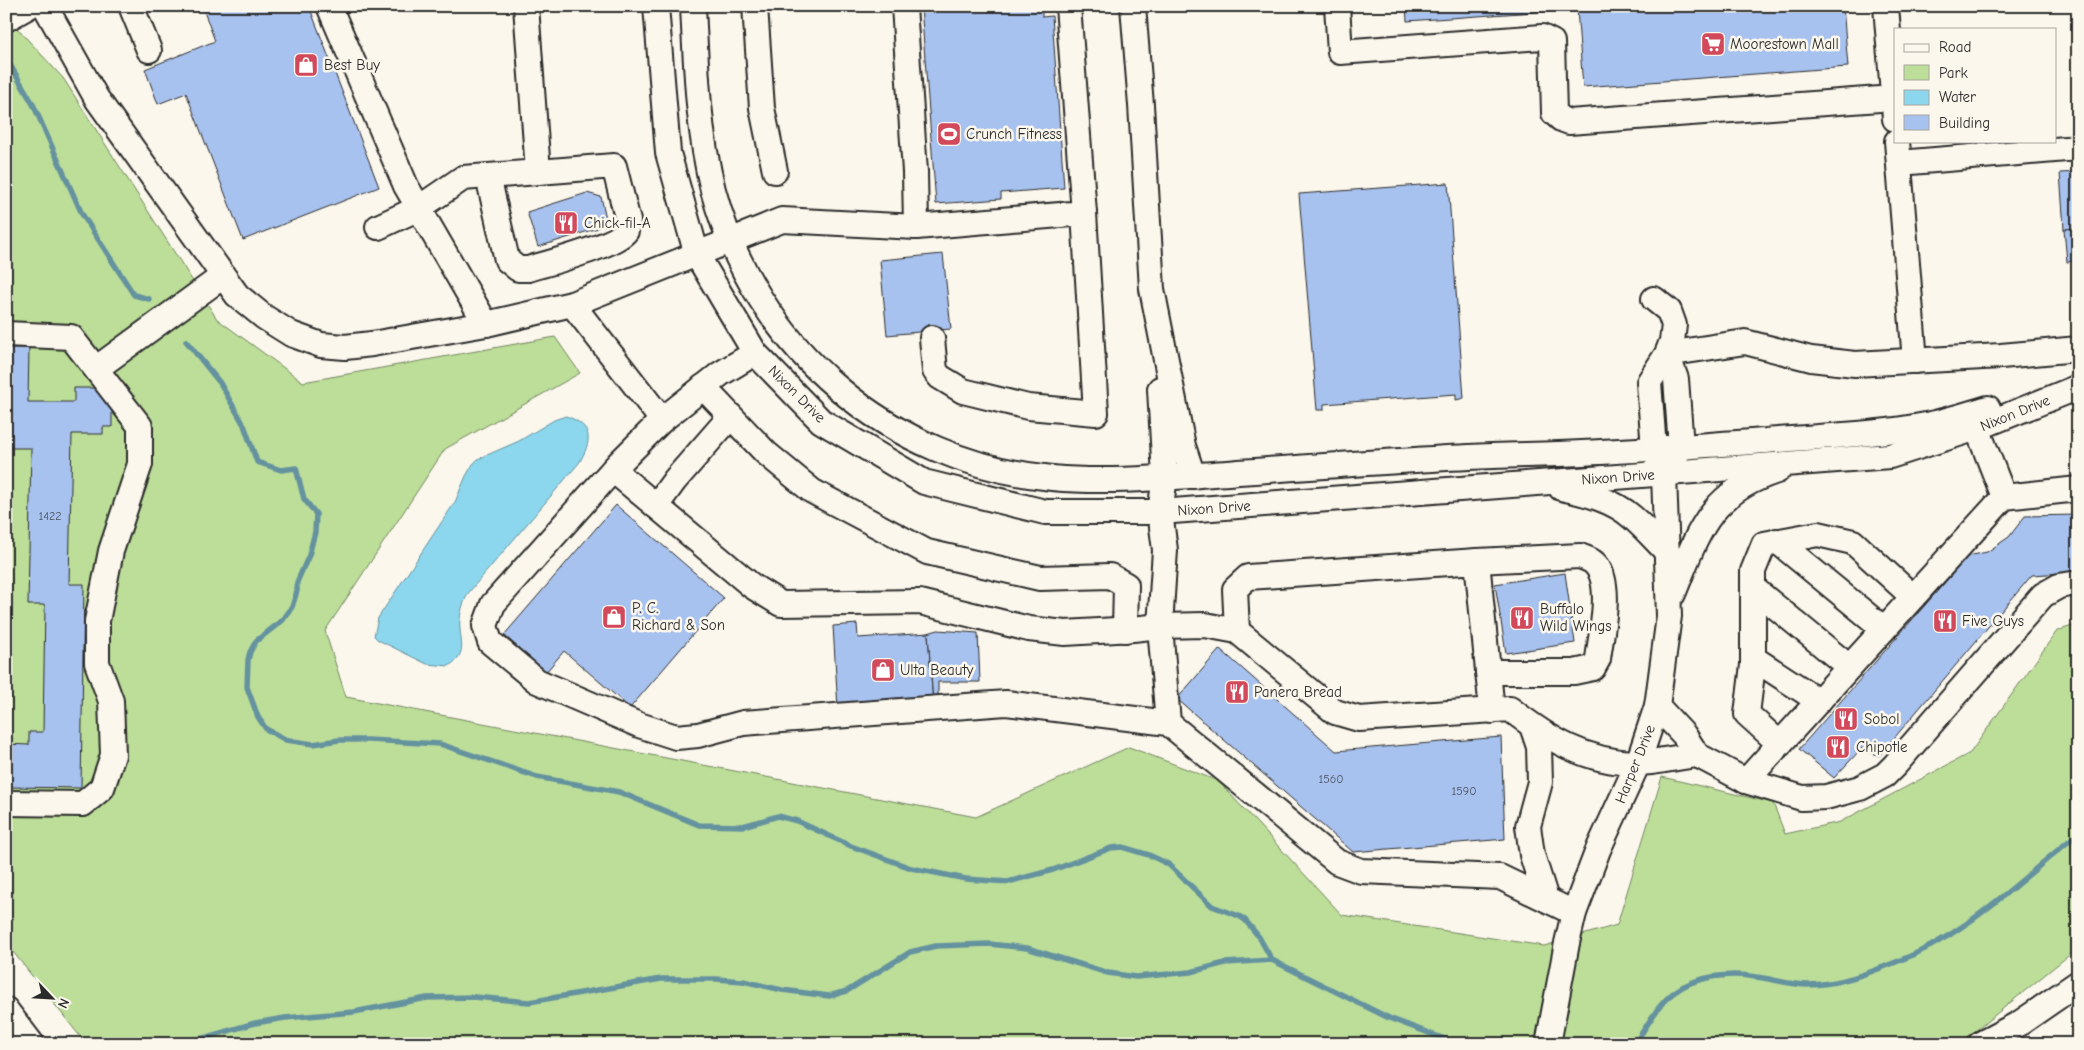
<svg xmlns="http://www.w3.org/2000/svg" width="2084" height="1050" font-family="'Comic Neue',sans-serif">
	<rect width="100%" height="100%" fill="#fbf7ec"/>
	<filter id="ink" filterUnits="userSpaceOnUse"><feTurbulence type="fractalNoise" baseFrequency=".02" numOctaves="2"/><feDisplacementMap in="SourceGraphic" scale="10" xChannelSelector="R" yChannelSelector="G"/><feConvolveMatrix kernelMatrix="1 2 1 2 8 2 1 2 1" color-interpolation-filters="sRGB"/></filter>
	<g filter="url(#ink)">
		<path fill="#bcde98" stroke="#748462" d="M6,16L63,78L217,319L303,382L555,337L580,373L445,449L325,631L346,697L976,817L1129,747L1218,781L1342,915L1544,946L1617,925L1662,777L1773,803L1785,834L1840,822L1970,753L2057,631L2078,624V948L1959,1044H86L6,943Z"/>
		<path fill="#8cd7ed" stroke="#65929f" d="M566,416C594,426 592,441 579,463L469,592C464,601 461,609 460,619C458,640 470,652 449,666L427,664L378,640L374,636L378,618L455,502L466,476L473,464L478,459L519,441L554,420Z"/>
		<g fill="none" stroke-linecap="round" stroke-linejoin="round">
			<g stroke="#65929f" stroke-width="5.5">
				<path d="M6,58L33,104L82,214L134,295L149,299"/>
				<path d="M186,341L220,383L244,425L257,462L281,470L296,468L304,499L316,514L315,532L309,555L297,582V591L292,607L283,620L256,641L250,652L248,660L247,687L258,717L266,729L286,740L313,744L339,740H368L440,744L537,777L619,792L699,825L743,826L778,816L797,821L851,846L911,868L966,879L1008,882L1053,870L1111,848L1122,847L1149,855L1168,864L1212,906L1239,916L1245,920L1259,937L1272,960"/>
				<path d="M183,1044L255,1023L285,1018L354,1012L427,998L474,997L529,1002L661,979H716L743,981L782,990L829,996L847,991L910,952L936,946L989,944L1027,948L1108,973L1136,977L1191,972L1225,963L1272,960L1389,1018L1458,1044"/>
				<path d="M1634,1044C1648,1026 1657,1004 1676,991C1697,976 1731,972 1756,977C1773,979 1791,985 1808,985C1838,985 1869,973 1896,962C1967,935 2019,880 2078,834"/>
			</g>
		</g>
		<g fill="#a8c2ef" stroke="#2b2b2b">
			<path d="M202,6H309L379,187L243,240L186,93L158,104L145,69L215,41Z"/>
			<path d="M921,6H1042V17L1052,16L1064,188L1001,193V199L936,204Z"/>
			<path d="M1406,6H1843L1848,67L1583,87L1577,9L1407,21Z"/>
			<path d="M2078,172V228L2064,229L2060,173Z"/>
			<path d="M1448,183L1464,398L1456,400V394L1324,404V410H1317L1299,194Z"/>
			<path d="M587,193L601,197L606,218L598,228L538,247L527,212Z"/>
			<path d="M2078,228V261L2067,262L2064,229Z"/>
			<path d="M943,254L951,329L887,335L880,260Z"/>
			<path d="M6,348H29L28,402H74V388H102V399H112V427H103V434H72L69,584H84L81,788L6,787V744L29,745V732H43L45,605H28L31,448H6Z"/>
			<path d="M616,505L724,598L630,708L564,651L546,672L504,635Z"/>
			<path d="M2078,515V572L2032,575L1879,756L1862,748L1834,778L1799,749L1968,556L1987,552L2009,537L2025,516Z"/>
			<path d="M1565,573L1575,643L1506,653L1495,584Z"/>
			<path d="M857,624L858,638L928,633L933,703L838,709L833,626Z"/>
			<path d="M938,630L978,633L980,682H938V700L933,703L928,633Z"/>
			<path d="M1220,649L1336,751L1501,737L1505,839L1353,852L1177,699Z"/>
		</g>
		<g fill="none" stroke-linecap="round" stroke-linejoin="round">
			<defs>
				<g id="minor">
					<path d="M45,6L97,99L237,295L264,317L291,334L321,345L345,347L372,344L486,324L572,304L782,220L916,227L1084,213L1068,6"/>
					<path d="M131,6L149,50"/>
					<path d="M329,6L406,186L486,324"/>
					<path d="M656,6L668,153L697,255L755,353L821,421L924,482L1045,512H1160L1890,456L1977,428L2076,388"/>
					<path d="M693,6C696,67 698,131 713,190C755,347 889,463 1052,478C1106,483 1159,478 1213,474C1298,468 1384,461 1469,457C1507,455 1544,455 1582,453C1644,450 1705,445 1766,441C1820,436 1874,435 1926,425C1947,421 1968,414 1988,408"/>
					<path d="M755,6L762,108L775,171"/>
					<path d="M904,6L915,172L916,227"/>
					<path d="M1133,6L1141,105L1152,289L1183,446L1193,476"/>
					<path d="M1337,6L1340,52L1542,37L1552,42L1554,113L1561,119L1569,122L1893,98"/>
					<path d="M1886,6L1895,119"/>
					<path d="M6,19L29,6"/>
					<path d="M1897,141L1915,361"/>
					<path d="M1899,163L2078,148"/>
					<path d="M488,176L507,260L518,269H528C548,263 615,246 626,231L628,221L614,166L538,172"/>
					<path d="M378,227L419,208L463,178L538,172L526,6"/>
					<path d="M1654,299L1669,311L1674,325L1672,341L1667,354L1649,382L1654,449L1664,474L1681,447L1676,379L1667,354"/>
					<path d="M572,304L662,420"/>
					<path d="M6,334L71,337L140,426V464L111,551L97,621V663L111,701L113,755L102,788L83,804L6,803"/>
					<path d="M932,338L935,371L940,377L963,391L1028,407L1096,413L1084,213"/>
					<path d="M755,353L720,374L662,420L618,464L493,604L485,626L490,642L537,681L639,725L676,737L698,735L743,723L1006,703L1168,723L1337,862L1361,871L1500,877L1574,913"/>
					<path d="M1667,354L1745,342L1811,359L1855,364L2001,356L2078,349"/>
					<path d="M97,368L223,276"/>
					<path d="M703,387L766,453L812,491L927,552L1040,578L1110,576L1126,585L1125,630"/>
					<path d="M1160,389L1165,477L1160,512L1165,550L1160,626L1168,723"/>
					<path d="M1977,428L2004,497"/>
					<path d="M613,470L752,586L781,604L920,602L1029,629L1065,633L1133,629L1160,626L1205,625L1237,631L1335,712L1359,719L1510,709C1549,739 1585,762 1636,763C1656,763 1677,757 1697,755"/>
					<path d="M1561,488C1585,493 1613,500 1632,517C1645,528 1656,541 1668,553"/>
					<path d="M656,506L675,480L730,417"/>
					<path d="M1777,541L1884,629"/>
					<path d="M1477,561L1580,556C1584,558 1590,559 1594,563C1614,581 1601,634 1598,659L1593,668L1574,672H1488"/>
					<path d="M1753,588L1849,667"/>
					<path d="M1673,594C1698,533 1708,493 1777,471"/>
					<path d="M1237,631L1235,589L1248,577L1477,561L1492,711"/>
					<path d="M1753,658L1819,701"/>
					<path d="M1657,706L1684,735L1697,755L1746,781L1802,798L1826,797L1860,788L1885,775L1895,765L2043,595L2059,586L2078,583"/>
					<path d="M1532,726L1539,747L1540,782L1528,826L1532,855L1546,899"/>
					<path d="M1780,744L1747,714L1753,665V571L1764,544L1818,534L1853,542L1913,597"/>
					<path d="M1746,781L2004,497L2078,489"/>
					<path d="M6,1010L32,1044"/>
					<path d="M1548,1044L1567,943L1574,913L1598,850L1638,763L1657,706L1669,616L1664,474"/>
					<path d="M1980,1044L2020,1023L2078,983"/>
				</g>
			</defs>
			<use href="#minor" stroke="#2b2b2b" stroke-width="28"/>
			<use href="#minor" stroke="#fbf7ec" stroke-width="24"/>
		</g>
	</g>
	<defs>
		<symbol id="supermarket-square" viewBox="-11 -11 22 22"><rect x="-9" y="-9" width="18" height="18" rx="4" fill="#d1495b" stroke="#fbf7ec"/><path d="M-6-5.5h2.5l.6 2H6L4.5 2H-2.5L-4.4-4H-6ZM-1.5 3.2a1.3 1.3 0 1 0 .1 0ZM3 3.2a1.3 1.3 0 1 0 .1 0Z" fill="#fff"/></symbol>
		<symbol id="shop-square" viewBox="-11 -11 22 22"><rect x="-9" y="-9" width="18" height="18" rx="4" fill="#d1495b" stroke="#fbf7ec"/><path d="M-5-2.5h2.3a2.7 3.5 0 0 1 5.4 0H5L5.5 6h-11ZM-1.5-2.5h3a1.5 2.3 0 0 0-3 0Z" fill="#fff"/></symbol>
		<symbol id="stadium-square" viewBox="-11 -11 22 22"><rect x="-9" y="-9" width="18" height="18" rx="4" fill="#d1495b" stroke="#fbf7ec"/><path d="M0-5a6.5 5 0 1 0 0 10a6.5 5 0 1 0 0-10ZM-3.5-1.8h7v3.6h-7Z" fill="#fff"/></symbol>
		<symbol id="restaurant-square" viewBox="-11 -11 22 22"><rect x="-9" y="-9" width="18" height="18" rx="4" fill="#d1495b" stroke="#fbf7ec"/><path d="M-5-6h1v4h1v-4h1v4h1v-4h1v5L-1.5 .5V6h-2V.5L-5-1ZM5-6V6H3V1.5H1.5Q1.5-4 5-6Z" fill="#fff"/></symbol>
	</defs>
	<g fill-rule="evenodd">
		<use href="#supermarket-square" x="1699" y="30" width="28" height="28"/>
		<use href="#shop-square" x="292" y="51" width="28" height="28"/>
		<use href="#stadium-square" x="935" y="120" width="28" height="28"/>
		<use href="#restaurant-square" x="552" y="209" width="28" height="28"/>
		<use href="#shop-square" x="600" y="603" width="28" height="28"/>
		<use href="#restaurant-square" x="1508" y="604" width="28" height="28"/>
		<use href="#restaurant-square" x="1931" y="607" width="28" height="28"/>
		<use href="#shop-square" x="869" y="656" width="28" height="28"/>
		<use href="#restaurant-square" x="1223" y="678" width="28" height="28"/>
		<use href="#restaurant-square" x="1832" y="705" width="28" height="28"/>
		<use href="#restaurant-square" x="1824" y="733" width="28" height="28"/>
	</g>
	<g text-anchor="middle" stroke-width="5" stroke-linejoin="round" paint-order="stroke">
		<g font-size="12" fill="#4a515c">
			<text x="50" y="520">1422</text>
			<text x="1331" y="783">1560</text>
			<text x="1464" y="795">1590</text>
		</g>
		<g font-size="15" fill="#2b2b2b" stroke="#fbf7ec" text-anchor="start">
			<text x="1730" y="49">Moorestown Mall</text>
			<text x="324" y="70">Best Buy</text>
			<text x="966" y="139">Crunch Fitness</text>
			<text x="584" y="228">Chick-fil-A</text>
			<text x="632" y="613">P. C.<tspan x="632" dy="17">Richard &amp; Son</tspan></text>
			<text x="1540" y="614">Buffalo<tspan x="1540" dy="17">Wild Wings</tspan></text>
			<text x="1962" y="626">Five Guys</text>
			<text x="900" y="675">Ulta Beauty</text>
			<text x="1254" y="697">Panera Bread</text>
			<text x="1864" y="724">Sobol</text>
			<text x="1856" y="752">Chipotle</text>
		</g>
		<g font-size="15" fill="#2b2b2b" stroke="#fbf7ec">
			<text transform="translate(797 394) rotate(45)" y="5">Nixon Drive</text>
			<text transform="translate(2015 413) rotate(-22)" y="5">Nixon Drive</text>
			<text transform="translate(1618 477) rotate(-4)" y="5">Nixon Drive</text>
			<text transform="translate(1214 508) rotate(-4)" y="5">Nixon Drive</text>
			<text transform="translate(1635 764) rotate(-68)" y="5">Harper Drive</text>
		</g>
	</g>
	<rect width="2084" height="1050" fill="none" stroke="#fbf7ec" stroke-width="25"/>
	<rect x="12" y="12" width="2059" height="1025" fill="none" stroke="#2b2b2b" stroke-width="2" filter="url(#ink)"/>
	<rect x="1894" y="28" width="162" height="115" fill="#fbf7ec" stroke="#a8a59f"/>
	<rect x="1904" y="44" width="25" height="8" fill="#fbf7ec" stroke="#a8a59f"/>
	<text x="1939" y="52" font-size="15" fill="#2b2b2b">Road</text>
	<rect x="1904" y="65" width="25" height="15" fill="#bcde98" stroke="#a8a59f"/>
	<text x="1939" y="78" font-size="15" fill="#2b2b2b">Park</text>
	<rect x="1904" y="90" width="25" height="15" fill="#8cd7ed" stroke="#a8a59f"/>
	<text x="1939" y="102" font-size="15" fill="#2b2b2b">Water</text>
	<rect x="1904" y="115" width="25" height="15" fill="#a8c2ef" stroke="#a8a59f"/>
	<text x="1939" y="128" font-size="15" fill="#2b2b2b">Building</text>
	<g transform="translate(52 998) rotate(115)" stroke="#fbf7ec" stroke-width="4" paint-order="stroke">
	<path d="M0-4L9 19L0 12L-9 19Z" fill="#2b2b2b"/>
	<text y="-8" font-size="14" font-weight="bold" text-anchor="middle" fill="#2b2b2b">N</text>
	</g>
</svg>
